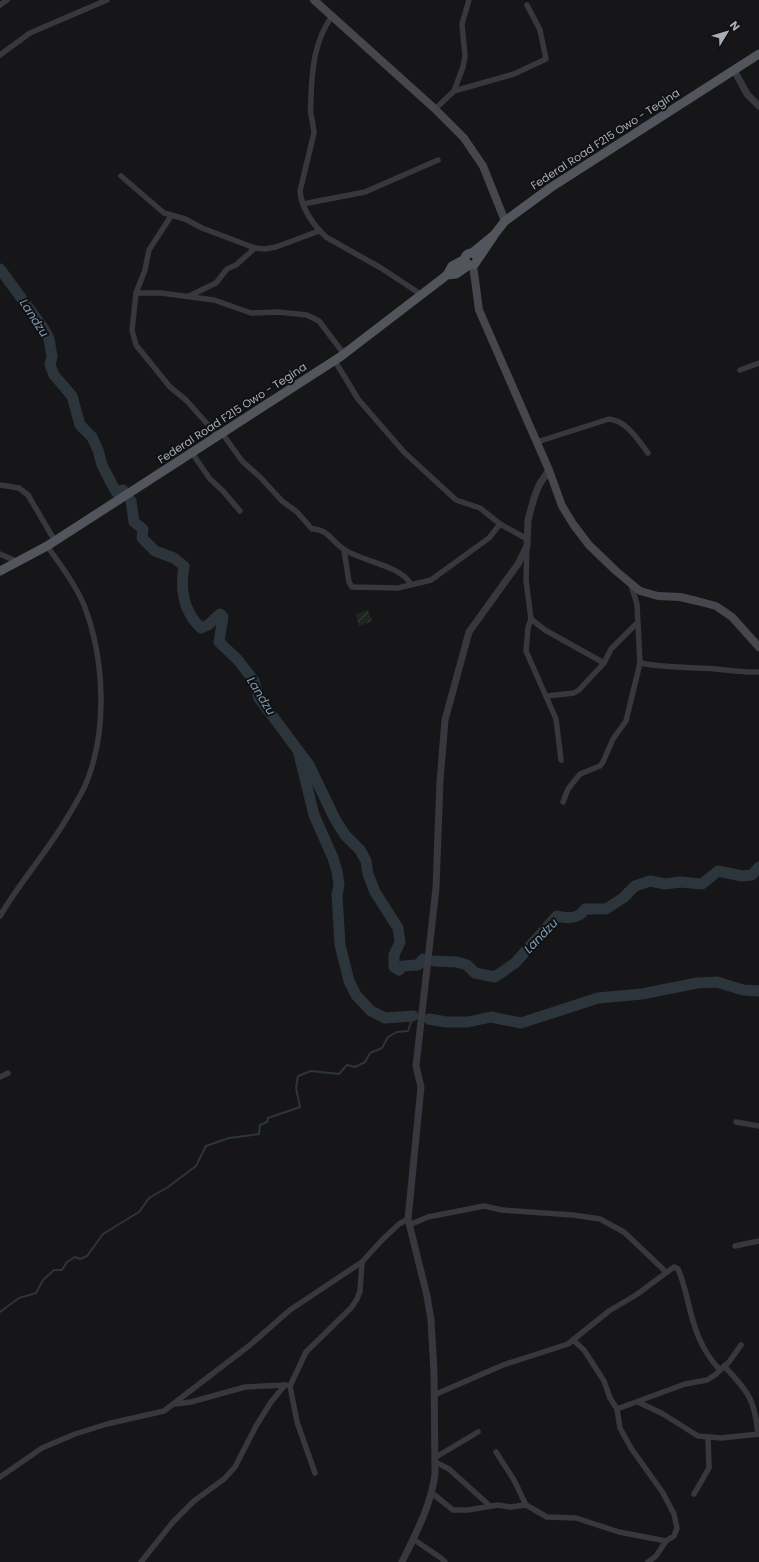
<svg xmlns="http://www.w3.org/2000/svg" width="759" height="1562" font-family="Poppins,sans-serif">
	<defs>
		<pattern id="garden-furrows" width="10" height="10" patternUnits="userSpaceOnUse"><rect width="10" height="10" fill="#1e261f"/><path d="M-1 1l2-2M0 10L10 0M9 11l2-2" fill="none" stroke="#3c433d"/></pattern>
	</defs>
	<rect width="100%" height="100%" fill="#161618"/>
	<path fill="url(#garden-furrows)" d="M368,610L372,621L359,626L356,614Z"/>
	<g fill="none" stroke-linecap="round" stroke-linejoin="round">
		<path stroke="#2c353c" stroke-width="2" d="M0,1312L19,1298L36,1293L43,1280L54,1270H62L67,1262L75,1257L80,1259L87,1256L103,1234L139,1212L149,1198L168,1187L196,1166L206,1146L229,1138L259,1134L260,1125L267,1122L268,1118L300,1107L296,1088L298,1076L311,1071L339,1074L347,1065L355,1067L365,1062L370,1053L382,1048L388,1037L397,1032L408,1031L413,1016"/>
		<g stroke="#2c353c" stroke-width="11">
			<path d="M0,269L44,329L49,339L52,356L50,365L54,375L72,396L80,425L92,437L98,450L102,465L116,492L123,490"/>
			<path d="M131,501L134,522L143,529L142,538L155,551L174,558L184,566C180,590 183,611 201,628L208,625L220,614L223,617L219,642L238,660L254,681L259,698L309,765L335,819L345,835L360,850L366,861L368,874L375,892L398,928L400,942L394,955V967L399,970L403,966L418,965L423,959"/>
			<path d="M299,754L314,815L333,858L337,871L339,885L337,895L340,945L349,981L356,995L371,1011L385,1018L413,1016"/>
			<path d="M434,961L457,962L467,965L475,973L495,977L515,963L557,916C568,919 579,919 585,909H606L623,898L635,886L650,881L665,884L680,882L702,884L718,871L742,876L752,875L759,867"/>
			<path d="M429,1019L446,1022H468L491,1017L521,1023L598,998L642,994L697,983L717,982L743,990L759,991"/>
		</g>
		<g stroke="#37383d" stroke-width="5.5">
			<path d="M0,5L7,0"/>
			<path d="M332,16C315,40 312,67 311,96C311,102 310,109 311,115C313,123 313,124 314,133L300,191C301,208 314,226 326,237L381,268L422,295"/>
			<path d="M0,55L30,33L107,0"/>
			<path d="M454,91L514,74L546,59L540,30L527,5"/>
			<path d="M435,109L454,91L463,67L465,56L462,24L469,0"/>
			<path d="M121,176L164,213L185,219L202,228L255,248L265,249L276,247L319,231"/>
			<path d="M303,204L365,192L438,160"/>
			<path d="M171,216L149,250L145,270L136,293L132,330L136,345L170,387L186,400L218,436"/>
			<path d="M136,293H161L214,300L251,313L278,312L307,315L319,321L344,354"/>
			<path d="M189,296L216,283L227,269L236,265L255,248"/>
			<path d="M335,361L358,399L404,452L456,500L480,508L500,524"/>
			<path d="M740,370L759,363"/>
			<path d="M222,433L242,461L261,478L282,501L297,512L312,529C327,528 333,543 345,550C364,562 399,565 411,584"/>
			<path d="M537,442L609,419C627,421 638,440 648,453"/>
			<path d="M192,453L210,479L223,491L240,511"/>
			<path d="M0,485L19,488L28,495L55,541"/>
			<path d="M527,546L526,580L531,619L528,628L526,651L556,719L561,760"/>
			<path d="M344,550L349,582L352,587L398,588L431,580L489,538L500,524L527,539"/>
			<path d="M0,554L18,562"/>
			<path d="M531,619L545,630L604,663"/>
			<path d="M640,663C660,667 679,667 699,668C719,668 739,673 759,672"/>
			<path d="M547,696L574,693L579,690L604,663L611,649L637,623"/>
			<path d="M563,802L568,789L580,774L600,766L603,762L613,739L626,721L640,663L637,604L631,585"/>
			<path d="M0,916C20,882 47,852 67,818C74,806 82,794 87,781C108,728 104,657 84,605C75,584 60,564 47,546"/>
			<path d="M0,1077L8,1073"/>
			<path d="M736,1122L759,1126"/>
			<path d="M409,1225L428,1217L484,1206L502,1210L573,1215L600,1219L624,1232L666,1272"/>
			<path d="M735,1246L759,1241"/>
			<path d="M573,1340L584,1350L604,1381L610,1398L617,1409L620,1428L631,1448L663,1493L674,1514L677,1528L674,1536L666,1541L656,1556L648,1562"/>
			<path d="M724,1366C748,1391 755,1400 758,1434"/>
			<path d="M434,1395L503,1365L568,1344L609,1311L636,1295L674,1267L678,1269C683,1280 685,1290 688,1302C694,1328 701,1350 720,1370"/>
			<path d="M638,1402L663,1414L698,1436L721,1438L759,1434"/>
			<path d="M175,1404L191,1402L245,1387L286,1385"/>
			<path d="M617,1409L685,1384L707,1380L715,1375L729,1362L741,1345"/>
			<path d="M496,1452L514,1480L526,1505"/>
			<path d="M436,1457L478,1432"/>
			<path d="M435,1462L449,1469L490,1506"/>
			<path d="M315,1473L297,1422L290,1386L306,1352L351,1308L357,1299L360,1291L362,1262"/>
			<path d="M0,1477L42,1448L75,1434L107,1424L164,1411L250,1345L290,1310L362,1262L382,1240L399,1224L408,1219"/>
			<path d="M432,1493L453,1510H468L498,1505L510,1507L526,1505L547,1517L576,1518L619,1532L666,1541"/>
			<path d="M694,1494L709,1468L708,1438"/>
			<path d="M413,1539L441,1558L445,1562"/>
			<path d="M141,1562L173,1522L194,1501L224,1479L235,1467L256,1426L271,1402L285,1385"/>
		</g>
		<g stroke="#37383d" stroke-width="7">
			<path d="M734,70L747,94L759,106"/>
			<path d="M402,1562C416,1533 431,1506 435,1474L434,1372L431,1320L427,1296L408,1219L421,1087L416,1066L436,888L440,781L445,720L469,632L518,564L527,546L528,520L534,498L539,485L549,470"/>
		</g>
		<g stroke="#45474d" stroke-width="8">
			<path d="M314,0L435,109L464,138L483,166L505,221"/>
			<path d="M473,265L479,310L549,470L562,506L573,524L589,545L616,571L640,591L658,596L680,597L697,601L716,606L732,617L759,647"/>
		</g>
		<g stroke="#53555c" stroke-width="9">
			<circle cx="471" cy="259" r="6"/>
			<path d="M472,253L494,235L505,221L550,188L759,54"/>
			<path d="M478,259L493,237"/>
			<path d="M447,275L452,266L465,259"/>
			<path d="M0,571L47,546L340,357L447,275L456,274L469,265"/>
		</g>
	</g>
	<g text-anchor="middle" stroke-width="4" stroke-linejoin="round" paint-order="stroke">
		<g font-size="11" fill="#a8adb8" stroke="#111113">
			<text transform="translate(605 139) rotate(-33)" y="4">Federal Road F215 Owo - Tegina</text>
			<text transform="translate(232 413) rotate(-33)" y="4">Federal Road F215 Owo - Tegina</text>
		</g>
		<g font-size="12" font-style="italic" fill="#7f9bb3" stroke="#111113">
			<text transform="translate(34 318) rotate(57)" y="4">Landzu</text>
			<text transform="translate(261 696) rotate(58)" y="4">Landzu</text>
			<text transform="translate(541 936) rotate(-46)" y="4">Landzu</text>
		</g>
	</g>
	<g transform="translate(727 32) rotate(52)" stroke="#111113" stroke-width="3" paint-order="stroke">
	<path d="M0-3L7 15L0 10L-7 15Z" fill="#a8adb8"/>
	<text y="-6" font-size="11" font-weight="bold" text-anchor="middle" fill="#a8adb8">N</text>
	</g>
</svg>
